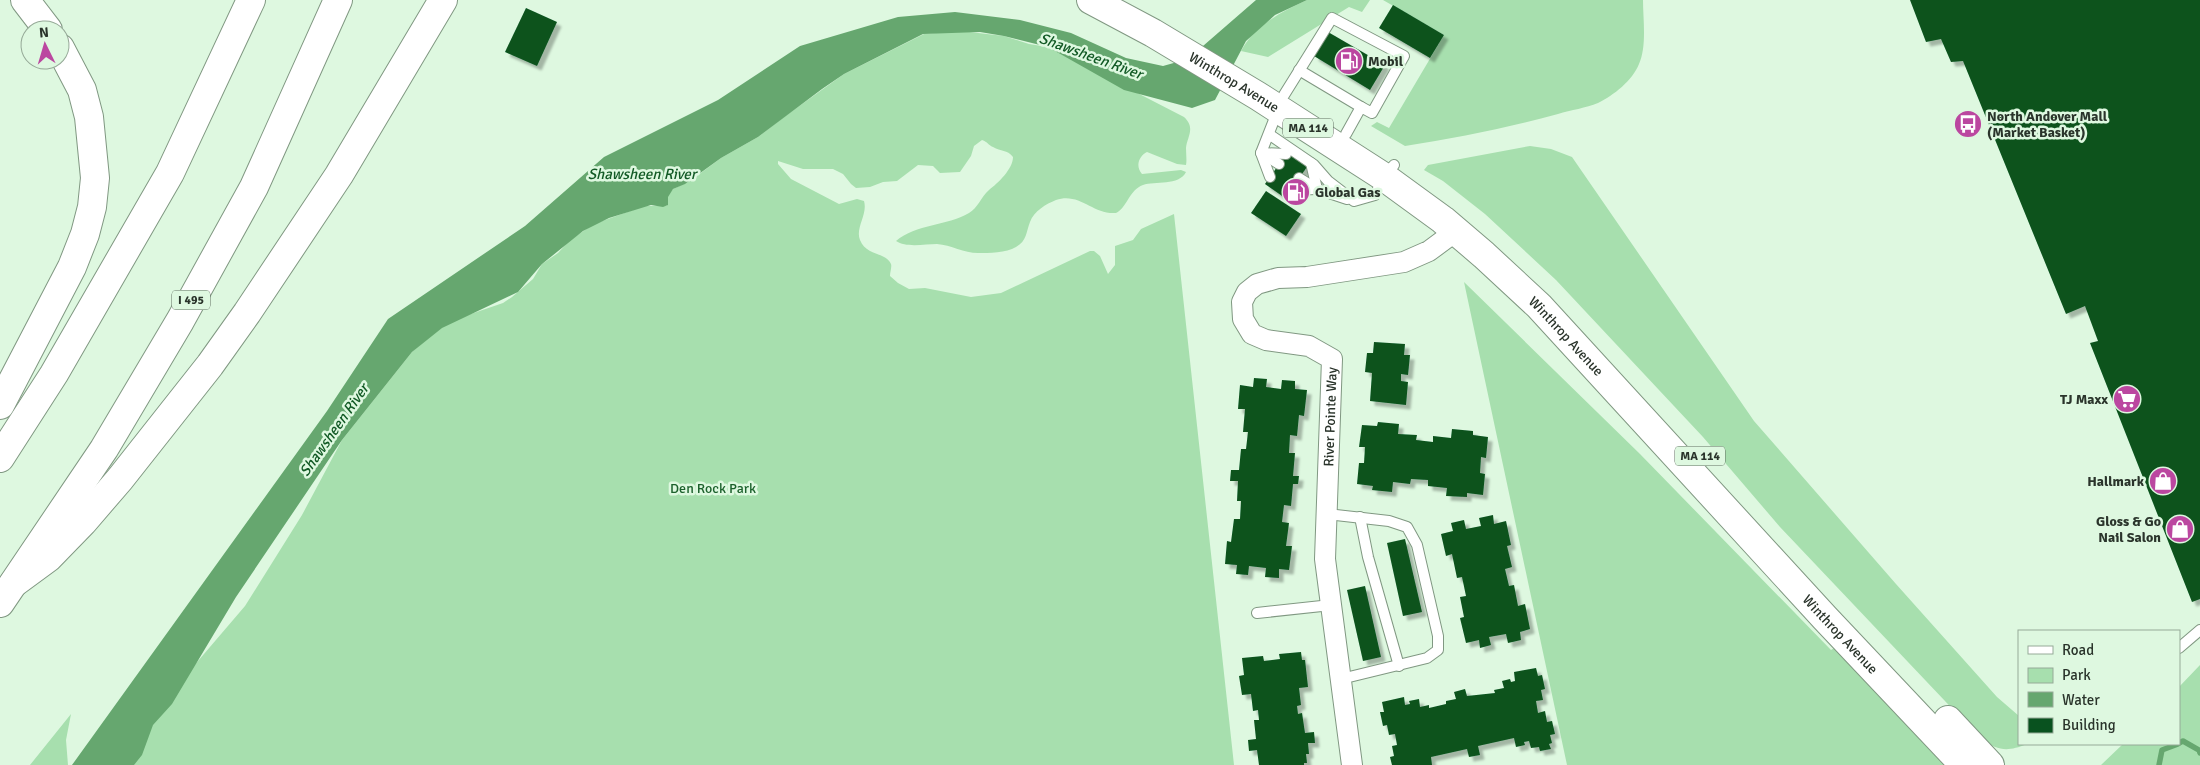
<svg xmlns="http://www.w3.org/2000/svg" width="2200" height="765" font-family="Signika,sans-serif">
	<defs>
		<filter id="shadow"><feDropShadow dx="4.5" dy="4.5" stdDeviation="1" flood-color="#0004"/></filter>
	</defs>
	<rect width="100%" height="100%" fill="#def8e0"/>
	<g fill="#a7dfae">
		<path d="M1307,0H1370L1362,12L1349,7L1268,57L1241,51C1255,25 1281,12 1307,0Z"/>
		<path d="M1383,0H1643C1643,20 1647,46 1639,64C1632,81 1614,95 1598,103C1586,108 1571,110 1558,114C1507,128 1456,138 1405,146L1371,126L1377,122L1389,128L1444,35Z"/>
		<path d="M961,31L1004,36L1029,44L1048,47L1184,117C1196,128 1187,137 1186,148C1186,154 1187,160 1186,165L1177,164L1147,152C1139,156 1135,166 1142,174L1181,170L1186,172C1179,186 1155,181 1143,185C1129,190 1127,208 1116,213C1093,215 1080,192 1056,200C1046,204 1034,211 1030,222C1026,232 1027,241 1016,247C1006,253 989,253 978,253C964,253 951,245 937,244C925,244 906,248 896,241C916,224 947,226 969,213C978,208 981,197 989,190C998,183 1013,169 1013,157C1007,149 1001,152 993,147C988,145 988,142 982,140L974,146L971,156L960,172L940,173L933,166L918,165L897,181L883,182L870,187L856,188L851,184L843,174L833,169H803L778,161V164L791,179L839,204L857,199L864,201C868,214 855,228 860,240C866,256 886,252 891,264C892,267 890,272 890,276L898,283L909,289L925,288L971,297L1001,293L1090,251H1094L1100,256L1108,274L1115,265V246L1133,240L1141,229L1174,214L1234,765H128L144,737L192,668L245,606L302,515L342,440L412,352L437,330L459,318L503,303L512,297L533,279L542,264L558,253L570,240L594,224L644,206H666L668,204V194L673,189L690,181L721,158L758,137L784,117L844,74L924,34Z"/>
		<path d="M1530,146L1551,149L1572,157L1754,421L1896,584L1997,697L2019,716V744H2027C2007,752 1999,751 1981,739L1780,527L1703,437L1556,280L1485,214L1443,181L1424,170L1428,165Z"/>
		<path d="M1464,282L1640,454L1831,650L1834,648L1846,658L1945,765H1567Z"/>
		<path d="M2200,665V765H2101L2123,744H2179V687Z"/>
		<path d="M71,714L66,740L68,765H30Z"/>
	</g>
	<path fill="#66a76f" d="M1256,0H1307L1275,15L1246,41L1215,100L1192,108L1124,90L1048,47L1004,36L980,32L923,34L844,74L822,89L758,137L721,158L685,184L673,189L668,197V205L663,207L651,205L609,218L583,231L542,264L518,292L442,328L412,352L342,440L236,597L172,704L153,725L142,755L134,765H72L327,411L388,319L525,226L604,157L718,100L800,46L898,17L955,12L1020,20L1071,33L1126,58L1163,66L1188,59Z"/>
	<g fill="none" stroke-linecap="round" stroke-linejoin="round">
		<g stroke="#66a76f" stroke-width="5.5">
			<path d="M2179,743L2183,741L2199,750L2200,753"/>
			<path d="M2159,765L2162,750L2178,744"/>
		</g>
	</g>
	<g fill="#09521f" filter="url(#shadow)">
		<path d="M1910,0H2200V599L2192,602L2090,343L2098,341L2085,306L2066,314L1963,61L1951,62L1941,39L1926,42Z"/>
		<path d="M1393,5L1444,35L1430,58L1379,28Z"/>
		<path d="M526,8L557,22L537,66L505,52Z"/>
		<path d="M1328,32L1385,65L1370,90L1314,56Z"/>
		<path d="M1287,153L1307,167L1285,198L1265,184Z"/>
		<path d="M1266,191L1301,214L1286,236L1251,213Z"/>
		<path d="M1374,342L1405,344L1404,355H1410L1408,375L1401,374V381L1408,382L1406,405L1370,401L1372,373L1365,372L1367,353H1373Z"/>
		<path d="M1254,378L1267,379L1266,387L1281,389L1282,380L1295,381V389L1307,390L1304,416L1299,415L1297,436L1290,435L1289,453H1295L1293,476H1299L1298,484H1293L1291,506L1284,505L1282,522L1289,523L1286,546H1292L1289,570L1279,569V578L1265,577L1266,568L1249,566L1248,575L1236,574L1237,565L1225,564L1227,541L1231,542L1234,519H1240L1241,501H1237L1238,481H1230L1231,470H1239L1241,449H1246L1248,432H1243L1245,409H1238L1240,385L1253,387Z"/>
		<path d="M1378,422L1399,424L1398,434L1417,435L1416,440L1433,442V436L1451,438L1452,429L1473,431V435L1488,437L1486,458L1481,457L1480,473L1485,474L1483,495L1467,493V497L1446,496L1447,488L1428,486V480L1411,479L1410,484L1393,482L1392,492L1372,490L1373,486L1357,484L1359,463H1364L1365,447H1359L1362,425L1377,426Z"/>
		<path d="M1493,515L1494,524L1506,521L1511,545L1507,546L1512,567L1505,569L1509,586L1514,585L1518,606L1525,604L1530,629L1520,632L1521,640L1508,643L1506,634L1489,637L1491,645L1480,648L1479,640L1466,643L1460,618L1464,617L1460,597L1466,596L1462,577L1457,578L1452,554L1446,556L1441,534L1453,531L1451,523L1464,520L1466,529L1481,526L1479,518Z"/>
		<path d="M1405,539L1422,612L1403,616L1387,543Z"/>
		<path d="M1365,586L1381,657L1363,661L1347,590Z"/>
		<path d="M1301,652L1302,660H1305L1308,687L1299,688L1301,705L1297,706L1298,714L1302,713L1305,733L1314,732L1315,743H1308L1309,754H1306L1307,763H1304V765H1259L1257,750L1249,751L1248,740L1256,739L1254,720H1259L1258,710L1253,711L1251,694L1242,695L1239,676L1244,675L1242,658L1263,656L1264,661L1280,659L1279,654Z"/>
		<path d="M1536,668L1538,676L1542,675L1545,689L1541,690L1543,700L1536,701L1538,713L1545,711L1547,722L1552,721L1555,734L1550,735L1552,743L1549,744L1551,749L1540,751L1539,747L1531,748L1529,741L1524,742L1525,745L1516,747L1514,738L1478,746L1480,755L1469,757L1467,749L1431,757L1432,765H1392L1390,757L1394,756L1392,746L1397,745L1395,734L1389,735L1387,725L1383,726L1380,712H1384L1382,702L1404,697L1405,705L1410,704L1409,701L1419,699L1420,707L1429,705V708L1446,704V701L1456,699L1454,692L1465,689L1467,696L1495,693L1494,690L1504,688L1502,681L1510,679L1511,682L1515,681L1514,672Z"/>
	</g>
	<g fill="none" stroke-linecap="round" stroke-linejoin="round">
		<defs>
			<g id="service">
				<path d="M1299,70L1361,107"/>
				<path d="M1284,95L1332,18L1404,56L1372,113L1361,107L1346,134"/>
				<path d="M1270,135L1314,165L1328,181L1354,201L1375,195L1384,177L1394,165"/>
				<path d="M1261,153L1286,154"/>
				<path d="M1262,153L1279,164"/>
				<path d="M1311,163L1317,189L1347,199"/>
				<path d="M1270,177L1261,153L1278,110"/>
				<path d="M1299,178L1317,189"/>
				<path d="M1291,190L1317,189"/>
				<path d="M1327,514L1389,521L1407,527L1417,545L1438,636V650L1427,658L1341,679"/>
				<path d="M1360,517L1368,557L1399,666"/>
				<path d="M1257,613L1331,605"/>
				<path d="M2179,648L2200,630"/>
			</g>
			<g id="minor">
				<path id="s1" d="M1352,765L1325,559L1332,359L1309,346L1266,340L1252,334L1243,319L1242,302L1247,292L1257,284L1278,278L1307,277L1404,262L1429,251L1456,231"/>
			</g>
			<g id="trunk">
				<path id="s2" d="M1091,0L1153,33L1258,96L1384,177L1443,220L1484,255L1539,306L1825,618L1964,765"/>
				<path d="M1948,720L1990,765"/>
			</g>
			<g id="motorway">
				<path d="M25,0L48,30"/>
				<path d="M0,405L72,267L85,234L92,207L95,178L89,117L82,90L60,48"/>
				<path d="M0,458L54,374L170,173L251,0"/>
				<path d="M14,583L48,558L83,522L120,479L210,365L247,313L339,175L443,0"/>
				<path d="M0,603L104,449L180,321L254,187L338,0"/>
			</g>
		</defs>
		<use href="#service" stroke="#809882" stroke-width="12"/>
		<use href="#minor" stroke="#809882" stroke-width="22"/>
		<use href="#trunk" stroke="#809882" stroke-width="30"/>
		<use href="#motorway" stroke="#809882" stroke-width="30"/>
		<use href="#service" stroke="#fff" stroke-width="10"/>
		<use href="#minor" stroke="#fff" stroke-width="20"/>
		<use href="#trunk" stroke="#fff" stroke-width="28"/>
		<use href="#motorway" stroke="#fff" stroke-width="28"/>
	</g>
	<defs>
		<symbol id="fuel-disc" viewBox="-11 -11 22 22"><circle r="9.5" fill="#bb47a0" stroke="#def8e0"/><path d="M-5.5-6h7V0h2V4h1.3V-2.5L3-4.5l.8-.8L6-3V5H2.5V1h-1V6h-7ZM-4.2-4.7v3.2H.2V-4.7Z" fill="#fff"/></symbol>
		<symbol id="bus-disc" viewBox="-11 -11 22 22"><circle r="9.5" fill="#bb47a0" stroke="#def8e0"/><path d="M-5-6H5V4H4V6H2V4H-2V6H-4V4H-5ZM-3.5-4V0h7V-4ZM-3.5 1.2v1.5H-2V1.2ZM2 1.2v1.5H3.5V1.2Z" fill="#fff"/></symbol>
		<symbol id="supermarket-disc" viewBox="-11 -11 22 22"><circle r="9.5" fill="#bb47a0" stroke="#def8e0"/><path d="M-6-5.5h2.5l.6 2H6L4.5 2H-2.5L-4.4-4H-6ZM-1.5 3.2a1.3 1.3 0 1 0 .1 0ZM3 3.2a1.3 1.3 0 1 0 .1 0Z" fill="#fff"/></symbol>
		<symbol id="shop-disc" viewBox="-11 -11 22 22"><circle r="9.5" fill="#bb47a0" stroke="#def8e0"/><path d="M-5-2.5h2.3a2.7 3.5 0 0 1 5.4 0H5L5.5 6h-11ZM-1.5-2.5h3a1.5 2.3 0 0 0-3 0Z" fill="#fff"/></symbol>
	</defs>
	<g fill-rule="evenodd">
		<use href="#fuel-disc" x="1333" y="45" width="32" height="32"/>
		<use href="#bus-disc" x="1952" y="108" width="32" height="32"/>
		<use href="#fuel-disc" x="1280" y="176" width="32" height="32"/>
		<use href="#supermarket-disc" x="2111" y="383" width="32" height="32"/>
		<use href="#shop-disc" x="2147" y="465" width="32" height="32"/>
		<use href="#shop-disc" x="2164" y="513" width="32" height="32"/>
	</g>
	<g text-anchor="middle" stroke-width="5" stroke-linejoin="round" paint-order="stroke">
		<g fill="#def8e0" stroke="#606f61" stroke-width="1">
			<rect x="1283" y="118.5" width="50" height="19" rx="4"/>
			<rect x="172" y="290.5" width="38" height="19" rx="4"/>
			<rect x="1675" y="446.5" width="50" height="19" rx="4"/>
		</g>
		<g font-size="12" font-weight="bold" fill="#2a342b">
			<text x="1308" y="132">MA 114</text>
			<text x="191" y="304">I 495</text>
			<text x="1700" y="460">MA 114</text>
		</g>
		<g font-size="14" font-weight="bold" fill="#2a342b" stroke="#def8e0" text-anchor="start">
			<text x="1368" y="66">Mobil</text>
			<text x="1987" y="121">North Andover Mall<tspan x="1987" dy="16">(Market Basket)</tspan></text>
			<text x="1315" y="197">Global Gas</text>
			<text x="2108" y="404" text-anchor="end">TJ Maxx</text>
			<text x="2144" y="486" text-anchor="end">Hallmark</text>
			<text x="2161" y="526" text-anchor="end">Gloss &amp; Go<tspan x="2161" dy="16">Nail Salon</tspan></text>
		</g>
		<g font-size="14" fill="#2a342b" stroke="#def8e0">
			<text dy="5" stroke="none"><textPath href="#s2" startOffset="165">Winthrop Avenue</textPath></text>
			<text dy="5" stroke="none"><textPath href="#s2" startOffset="585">Winthrop Avenue</textPath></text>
			<text dy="5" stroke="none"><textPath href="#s1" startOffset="350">River Pointe Way</textPath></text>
			<text dy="5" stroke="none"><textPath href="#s2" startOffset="990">Winthrop Avenue</textPath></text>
		</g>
		<g font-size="14" fill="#1c612c" stroke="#def8e0">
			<text x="713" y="493">Den Rock Park</text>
		</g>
		<g font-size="15" font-style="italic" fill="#125a25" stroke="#def8e0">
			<text transform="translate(1091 56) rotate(20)" y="5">Shawsheen River</text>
			<text x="642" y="179">Shawsheen River</text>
			<text transform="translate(334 430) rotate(-55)" y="5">Shawsheen River</text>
		</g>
	</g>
	<rect x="2018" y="630" width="162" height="115" fill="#def8e0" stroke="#96aa98"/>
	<rect x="2028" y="646" width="25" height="8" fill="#ffffff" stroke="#96aa98"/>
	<text x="2062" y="655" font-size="15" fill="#2a342b">Road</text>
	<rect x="2028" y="668" width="25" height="15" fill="#a7dfae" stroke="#96aa98"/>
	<text x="2062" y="680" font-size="15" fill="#2a342b">Park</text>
	<rect x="2028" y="692" width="25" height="15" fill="#66a76f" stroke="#96aa98"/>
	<text x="2062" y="705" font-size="15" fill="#2a342b">Water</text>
	<rect x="2028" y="718" width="25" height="15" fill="#09521f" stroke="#96aa98"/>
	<text x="2062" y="730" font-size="15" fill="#2a342b">Building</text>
	<g transform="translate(45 45) rotate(355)"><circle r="24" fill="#def8e0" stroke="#96aa98"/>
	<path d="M0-4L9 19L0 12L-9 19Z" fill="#bb47a0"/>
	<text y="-8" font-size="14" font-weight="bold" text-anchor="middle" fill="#2a342b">N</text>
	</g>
</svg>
